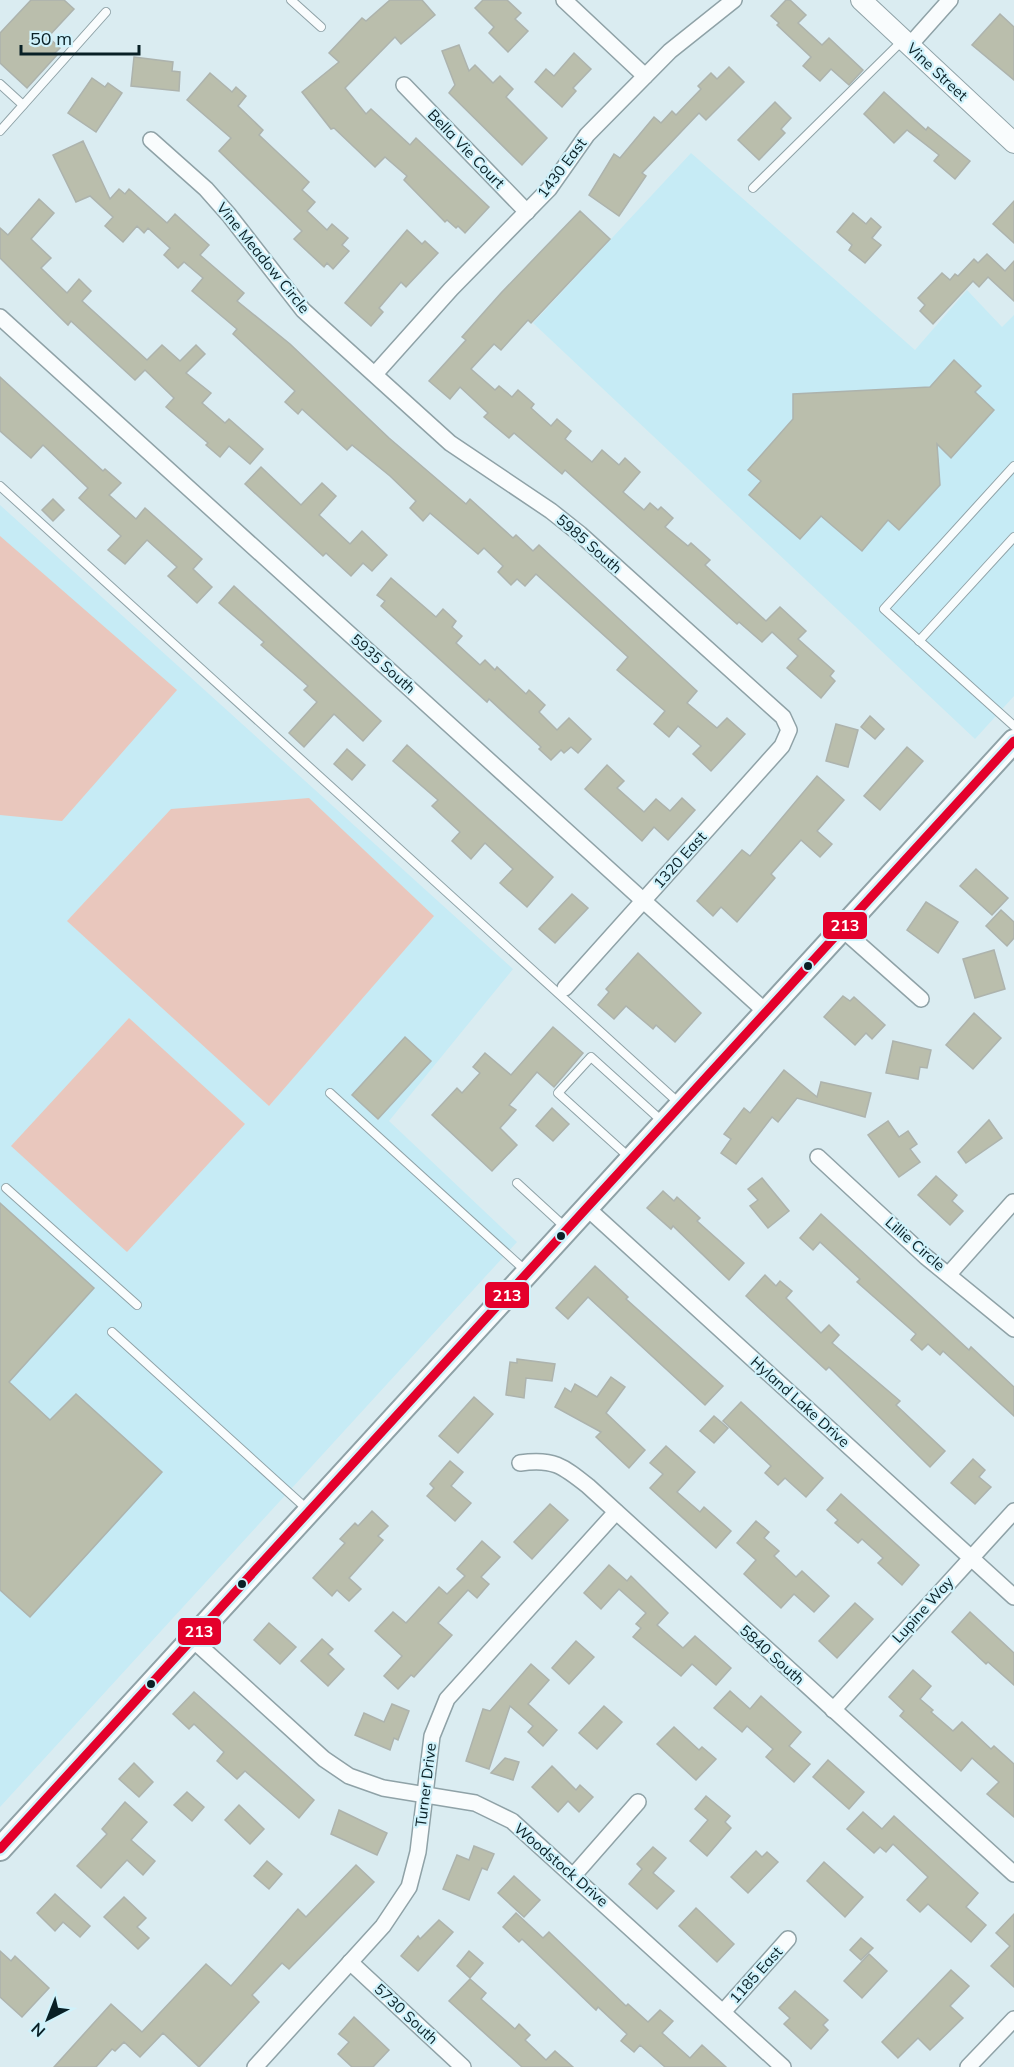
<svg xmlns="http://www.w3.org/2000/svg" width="1014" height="2067" font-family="Mulish,sans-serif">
	<rect width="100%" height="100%" fill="#daecf1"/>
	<g fill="#c6ebf5">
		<path d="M691,153L915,350L967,290L1002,327L1014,315V696L975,739L533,323Z"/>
		<path d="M0,505L513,969L389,1121L517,1242L0,1807Z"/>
	</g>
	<g fill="#e9c7bd">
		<path d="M0,536L177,690L62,821L0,815Z"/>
		<path d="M309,798L434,916L269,1106L67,921L171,809Z"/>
		<path d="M129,1018L245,1124L127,1252L11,1146Z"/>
	</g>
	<g fill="#babeac" stroke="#adb3ad" stroke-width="1.5">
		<path d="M31,0H64L74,9L48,37L60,48L55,53L57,55L27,88L0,63V33Z"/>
		<path d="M390,0H422L435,15L401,44L395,37L345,88L366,114L371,109L410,145L416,138L489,207L465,233L458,226L456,228L447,220L445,222L404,180L407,176L385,157L375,167L334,128L331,129L302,92L339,62L329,53L362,18L366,21Z"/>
		<path d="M483,0H507L521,13L515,19L528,31L508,52L489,33L494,27L475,8Z"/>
		<path d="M786,0H790L806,15L798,23L822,45L829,38L863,70L849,85L831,69L820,81L803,66L811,57L777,25L779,23L771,16Z"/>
		<path d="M1000,14L1014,27V80L972,45Z"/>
		<path d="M459,45L469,71L475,65L493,83L500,76L513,89L506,97L547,138L522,165L449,93L455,85L442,51Z"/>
		<path d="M574,53L591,69L573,88L576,91L562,107L535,82L546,69L554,76Z"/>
		<path d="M134,57L173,62L172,71L180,72L179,91L131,86Z"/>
		<path d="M729,67L744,82L706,120L699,113L642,173L646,176L619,216L589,195L614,154L620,158L654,117L661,123L672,111L676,115L701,89L698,86L711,73L717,79Z"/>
		<path d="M210,73L232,92L236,87L246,96L238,106L263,130L259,135L309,182L302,190L315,202L307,211L327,230L332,224L348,238L342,245L349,251L333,269L327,263L324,267L294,239L302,231L219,151L231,138L187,100Z"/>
		<path d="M92,78L105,87L108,83L122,93L96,132L68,113Z"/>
		<path d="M884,92L926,130L928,127L970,161L955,179L934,161L939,155L907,130L894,143L864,114Z"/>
		<path d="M775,102L791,118L781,129L785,133L759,160L738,140Z"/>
		<path d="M83,141L110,199L119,189L125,194L129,189L167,223L175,214L209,245L200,255L244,293L237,301L290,344L389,438L466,504L470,499L513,538L516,535L533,551L539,545L697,691L687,703L717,728L727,718L745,734L711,771L693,754L701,746L678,726L669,737L654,724L665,711L617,670L628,657L536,574L525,586L517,579L511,585L498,572L503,566L484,548L478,554L430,513L423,521L410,508L416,501L390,476L352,445L347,450L302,409L298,414L285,402L295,391L233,334L237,329L192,291L203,278L184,262L178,268L164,255L170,248L148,228L144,233L137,226L123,242L105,226L113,217L90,196L76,202L53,155Z"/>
		<path d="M39,199L54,213L31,239L51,258L41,268L67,293L79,279L91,291L82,301L147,360L162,345L180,361L196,345L205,354L186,373L211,393L202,403L225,423L229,419L263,449L250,464L229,446L220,457L206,445L208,443L166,407L174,398L145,370L135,380L71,321L68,325L0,258V228L8,235Z"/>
		<path d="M1014,201V243L993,224Z"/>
		<path d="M580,211L610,239L531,323L528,320L501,350L494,344L471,369L495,390L499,386L512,397L518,390L534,404L531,408L551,426L557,419L571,431L565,439L592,462L602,450L619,465L625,458L640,472L623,492L644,510L650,503L658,510L661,507L673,518L665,527L688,546L691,543L710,560L705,565L766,621L780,607L806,631L798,639L834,671L830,676L835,681L821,698L787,668L798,656L772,632L762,642L739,622L737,624L565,470L562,474L514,433L509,438L484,417L488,413L460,387L450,399L429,381L466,340L462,337L501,293Z"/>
		<path d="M853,213L866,224L871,218L881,227L872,238L881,245L865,263L849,250L852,245L837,232Z"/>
		<path d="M407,230L422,244L425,241L438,253L406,287L401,282L379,308L383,312L371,326L345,303Z"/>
		<path d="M987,254L1005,271L1014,261V301L988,277L979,287L973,281L933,324L920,311L925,305L918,298L942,273L950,280L955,274L958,276L974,259L978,263Z"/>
		<path d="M954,360L981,386L975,392L994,410L951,458L937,444L940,485L899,530L888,520L862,551L821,516L800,539L749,495L761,481L748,470L793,419V394L930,387Z"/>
		<path d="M0,377L103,471L105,469L121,483L109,495L136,519L145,508L202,559L193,569L212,587L197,603L168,576L177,567L147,540L125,564L108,550L121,536L79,498L88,488L43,445L31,458L0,431Z"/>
		<path d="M261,467L301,505L322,483L336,496L319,515L350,544L362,531L387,555L372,571L363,563L351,576L326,553L323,556L245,484Z"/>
		<path d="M53,499L64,510L53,521L42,510Z"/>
		<path d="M391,578L436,617L443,609L456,621L452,627L462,636L456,643L480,665L485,660L495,670L497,667L526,694L529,690L545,705L539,712L557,730L569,718L591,739L578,753L571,747L564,753L561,750L551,760L539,749L541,747L489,699L487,702L381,606L385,601L377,595Z"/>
		<path d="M234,586L381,721L363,741L334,714L304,747L289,733L317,702L304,690L308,686L261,645L264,642L219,603Z"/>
		<path d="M870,716L884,729L875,739L861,727Z"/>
		<path d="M836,724L858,730L848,767L826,761Z"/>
		<path d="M407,745L553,877L527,907L500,883L513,869L485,843L471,859L452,841L460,832L432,806L438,800L393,761Z"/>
		<path d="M907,747L923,761L880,810L864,796Z"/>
		<path d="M347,749L365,765L352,780L334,764Z"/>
		<path d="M607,765L624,781L617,788L644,812L656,799L670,811L682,798L695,810L668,840L654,827L642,841L585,789Z"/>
		<path d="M817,776L844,800L817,831L832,844L820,857L801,840L771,874L775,878L737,922L721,907L713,916L697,901L742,850L750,856Z"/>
		<path d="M976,869L1008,898L992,915L960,886Z"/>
		<path d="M572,894L588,908L555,943L539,929Z"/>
		<path d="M926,902L958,922L938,953L907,930Z"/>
		<path d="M1001,910L1014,922V938L1007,946L986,926Z"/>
		<path d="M994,950L1005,989L975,998L963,959Z"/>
		<path d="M638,953L701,1013L675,1042L656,1025L653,1029L626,1006L614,1019L598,1005L609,992L606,989Z"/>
		<path d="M843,996L850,1001L854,997L885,1025L872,1039L866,1033L855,1045L824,1017Z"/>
		<path d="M974,1013L1001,1038L973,1069L946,1045Z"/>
		<path d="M553,1027L583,1053L554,1087L537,1072L509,1105L516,1110L500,1128L517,1145L492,1171L432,1115L457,1088L462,1093L480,1073L473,1067L485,1053L511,1075Z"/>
		<path d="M405,1037L431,1061L378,1119L352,1095Z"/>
		<path d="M893,1041L931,1050L927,1068L920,1067L918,1079L886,1073Z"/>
		<path d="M784,1070L817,1097L821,1082L871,1093L865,1117L797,1098L778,1122L772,1117L736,1164L721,1153L731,1139L724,1134L744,1108L750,1113Z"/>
		<path d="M552,1108L569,1124L553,1141L536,1126Z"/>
		<path d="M989,1120L1002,1138L966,1163L958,1152Z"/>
		<path d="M888,1121L899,1137L908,1131L917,1144L910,1149L920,1162L899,1177L868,1135Z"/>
		<path d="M936,1176L957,1195L952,1201L963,1211L950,1225L918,1195Z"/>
		<path d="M762,1178L789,1211L768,1228L750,1206L758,1200L748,1189Z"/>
		<path d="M663,1191L674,1201L677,1197L700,1218L697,1221L744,1263L729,1280L673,1226L671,1229L647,1208Z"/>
		<path d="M0,1203L94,1288L9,1382L50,1420L76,1394L162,1472L30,1617L0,1590Z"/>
		<path d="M821,1214L969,1350L971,1347L1014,1387V1416L943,1351L940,1355L928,1344L922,1350L911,1340L916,1334L857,1282L860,1279L820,1242L813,1250L800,1238Z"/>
		<path d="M595,1266L628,1297L626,1299L723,1386L705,1405L588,1297L568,1319L556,1308Z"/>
		<path d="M765,1275L776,1286L780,1281L792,1291L786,1298L821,1333L829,1325L839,1335L832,1343L900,1401L896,1405L945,1451L930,1467L829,1367L826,1370L746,1296Z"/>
		<path d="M517,1359L555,1364L552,1381L526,1378L524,1398L506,1395L510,1362L517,1363Z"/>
		<path d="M611,1377L625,1387L606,1413L645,1450L629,1468L596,1437L601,1432L555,1407L565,1388L571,1392L575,1384L597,1397Z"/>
		<path d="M474,1397L493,1414L458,1453L439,1436Z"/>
		<path d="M741,1402L823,1478L806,1497L785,1478L778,1485L765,1473L771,1466L723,1421Z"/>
		<path d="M714,1416L728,1428L714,1443L700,1431Z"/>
		<path d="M666,1446L695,1472L677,1492L700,1512L704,1507L731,1531L716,1548L650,1488L663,1474L650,1463Z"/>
		<path d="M973,1459L985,1470L979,1477L991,1487L975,1504L951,1483Z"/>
		<path d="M450,1461L463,1472L451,1486L471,1503L455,1521L427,1496L434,1488L430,1484Z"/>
		<path d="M841,1494L919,1565L902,1585L878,1563L883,1558L862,1539L858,1543L835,1523L838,1520L827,1510Z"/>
		<path d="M550,1504L568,1520L532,1559L514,1542Z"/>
		<path d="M372,1511L388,1526L378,1536L383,1540L349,1578L361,1589L349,1601L337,1590L332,1596L313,1578L345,1543L340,1539L355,1523L358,1526Z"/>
		<path d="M756,1521L769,1532L764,1538L779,1551L774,1556L796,1577L802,1571L829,1596L814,1612L794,1594L781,1608L744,1574L756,1560L737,1543Z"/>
		<path d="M482,1541L500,1557L481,1577L489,1584L477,1598L468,1590L438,1623L452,1635L414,1677L411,1675L398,1689L384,1676L402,1656L375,1631L393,1612L406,1623L439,1587L447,1594L465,1576L457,1569Z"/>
		<path d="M609,1565L627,1581L631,1576L668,1613L657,1625L683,1648L695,1636L731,1668L716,1685L692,1664L681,1676L633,1637L641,1628L636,1624L646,1613L619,1589L601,1609L584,1593Z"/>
		<path d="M855,1603L873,1619L837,1658L819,1641Z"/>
		<path d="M970,1612L1014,1653V1685L988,1662L986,1664L952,1632Z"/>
		<path d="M269,1623L296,1647L280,1664L254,1640Z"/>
		<path d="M322,1639L333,1649L328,1654L344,1669L328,1686L301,1661Z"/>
		<path d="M576,1641L594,1657L569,1684L552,1668Z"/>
		<path d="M531,1664L549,1680L528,1704L557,1730L543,1746L528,1732L533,1726L510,1706L489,1769L466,1761L483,1709L490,1711Z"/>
		<path d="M913,1670L931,1686L920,1699L933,1710L931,1712L953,1731L962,1722L991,1749L994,1746L1014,1764V1817L987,1794L999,1782L972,1758L961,1771L900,1716L904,1711L889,1697Z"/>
		<path d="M730,1691L750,1709L761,1696L801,1732L789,1746L810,1764L794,1782L766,1757L773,1749L747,1726L742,1732L714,1708Z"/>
		<path d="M194,1692L314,1800L299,1818L245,1771L237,1779L217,1761L224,1752L194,1724L189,1729L173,1714Z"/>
		<path d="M392,1704L409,1711L398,1740L394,1738L390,1750L355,1735L364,1713L384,1722Z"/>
		<path d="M604,1706L622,1722L597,1749L579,1733Z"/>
		<path d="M674,1727L699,1750L702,1747L716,1759L696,1780L657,1744Z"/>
		<path d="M505,1758L519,1762L513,1780L491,1773Z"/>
		<path d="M828,1760L864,1792L849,1809L813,1777Z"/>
		<path d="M134,1763L153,1782L139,1797L119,1779Z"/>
		<path d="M552,1766L576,1790L580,1785L593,1797L579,1812L568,1801L558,1812L532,1787Z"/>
		<path d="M187,1792L204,1807L192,1821L174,1805Z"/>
		<path d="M706,1796L730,1816L725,1822L731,1828L707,1856L690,1841L708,1820L695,1809Z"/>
		<path d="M125,1802L147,1822L131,1840L155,1861L143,1875L127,1860L101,1888L77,1866L107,1834L102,1829Z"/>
		<path d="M239,1805L264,1829L250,1844L225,1820Z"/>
		<path d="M339,1810L387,1833L377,1855L331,1834Z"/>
		<path d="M863,1812L882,1829L894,1816L978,1893L966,1907L986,1925L971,1942L928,1904L920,1912L907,1900L928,1877L893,1844L886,1852L880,1847L874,1853L847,1829Z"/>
		<path d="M474,1846L494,1854L487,1870L482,1868L469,1900L443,1889L457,1855L469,1860Z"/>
		<path d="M653,1847L666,1858L653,1873L674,1891L657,1909L629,1884L642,1869L637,1864Z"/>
		<path d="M756,1851L762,1857L767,1852L778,1862L748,1893L731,1877Z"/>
		<path d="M267,1861L282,1874L269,1889L254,1876Z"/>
		<path d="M824,1862L863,1897L845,1917L807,1881Z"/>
		<path d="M356,1865L374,1882L289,1969L282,1963L252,1995L259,2002L199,2067L163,2033L140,2057L124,2042L115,2051L112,2049L96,2067H54L111,2004L142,2032L206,1964L231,1986L298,1909L306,1917Z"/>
		<path d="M514,1876L540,1900L524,1917L498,1893Z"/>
		<path d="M55,1894L90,1926L80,1937L63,1922L55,1931L37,1913Z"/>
		<path d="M124,1897L146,1918L137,1927L149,1938L138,1949L104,1917Z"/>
		<path d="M696,1908L734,1944L717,1962L679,1926Z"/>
		<path d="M516,1913L543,1938L549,1932L626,2006L628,2004L648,2022L660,2010L673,2021L662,2033L690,2058L702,2045L726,2067H665L640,2045L634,2052L621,2041L627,2034L598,2007L596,2010L522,1939L519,1942L503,1927Z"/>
		<path d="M1014,1914V1987L991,1966L1010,1946L996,1933Z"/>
		<path d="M439,1920L453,1932L418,1971L401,1956L418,1936L420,1939Z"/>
		<path d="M861,1938L873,1948L861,1960L850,1950Z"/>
		<path d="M0,1951L11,1961L15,1956L49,1988L22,2017L0,1997Z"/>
		<path d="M469,1951L483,1963L470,1978L457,1966Z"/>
		<path d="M869,1954L887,1971L862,1998L844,1981Z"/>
		<path d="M951,1970L969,1986L950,2006L963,2018L930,2050L918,2038L898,2058L882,2042Z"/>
		<path d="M470,1979L486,1993L481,1999L515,2029L519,2024L530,2035L525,2040L546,2060L555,2051L573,2067H522L449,2001Z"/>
		<path d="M795,1991L828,2020L823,2025L828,2030L811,2049L784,2024L790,2018L779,2008Z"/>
		<path d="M354,2017L389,2050L373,2067H352L338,2054L349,2042L339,2034Z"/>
	</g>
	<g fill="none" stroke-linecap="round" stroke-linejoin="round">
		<defs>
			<g id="service">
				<path d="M291,0L321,27"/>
				<path d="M0,84L23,105"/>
				<path d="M0,131L106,12"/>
				<path d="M753,188L902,41"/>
				<path d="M1014,466L884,609L1014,726"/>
				<path d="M0,486L680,1104"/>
				<path d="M919,641L1014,537"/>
				<path d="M330,1093L527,1272"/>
				<path d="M630,1158L558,1093L591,1057L663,1122"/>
				<path d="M517,1183L566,1228"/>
				<path d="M6,1188L137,1305"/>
				<path d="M112,1332L308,1510"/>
			</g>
			<g id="minor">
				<path d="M564,0L645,76"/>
				<path d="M909,46L950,0"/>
				<path d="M404,85L527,212"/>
				<path d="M151,140L206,189L229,215L303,310L450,443L551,511L580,534L783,717L789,730L782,746L565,988"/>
				<path d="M0,317L766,1012"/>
				<path d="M375,374L451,289L549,189L587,135L670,51L734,0"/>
				<path d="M842,929L921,999"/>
				<path d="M818,1157L926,1257L1014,1329"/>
				<path d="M587,1208L1014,1597"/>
				<path d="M949,1274L1013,1202"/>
				<path d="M520,1463C553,1458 563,1466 588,1486L1014,1874"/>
				<path d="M192,1639L324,1759L349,1776L383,1788L475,1803L512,1821L783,2067"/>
				<path d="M833,1710L1014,1511"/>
				<path d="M574,1875L638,1802"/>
				<path d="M350,1962L463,2067"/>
				<path d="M723,2012L788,1939"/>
				<path d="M255,2067L383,1926L409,1887L418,1852L432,1736L447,1699L616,1512"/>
				<path d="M968,2067L1014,2019"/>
			</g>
			<path id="tertiary" d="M861,0L1014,143"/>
			<path id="secondary" d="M0,1849L1014,741"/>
		</defs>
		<use href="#service" stroke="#8fa2a7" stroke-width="10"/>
		<use href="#minor" stroke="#8fa2a7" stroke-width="18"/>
		<use href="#tertiary" stroke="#8fa2a7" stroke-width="22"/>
		<use href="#secondary" stroke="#8fa2a7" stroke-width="26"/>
		<use href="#service" stroke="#f9fcfd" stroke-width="8"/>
		<use href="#minor" stroke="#f9fcfd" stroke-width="15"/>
		<use href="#tertiary" stroke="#f9fcfd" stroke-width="20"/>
		<use href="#secondary" stroke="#f9fcfd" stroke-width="22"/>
		<defs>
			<path id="bus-1" d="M0,1849L1014,741"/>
		</defs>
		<use href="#bus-1" stroke="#d0f2fb" stroke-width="14"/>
		<use href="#bus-1" stroke="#e4002b" stroke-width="9"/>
	</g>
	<g fill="#092026" stroke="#d0f2fb" stroke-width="2">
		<circle cx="808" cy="966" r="5"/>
		<circle cx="561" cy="1236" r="5"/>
		<circle cx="242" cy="1584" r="5"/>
		<circle cx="151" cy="1684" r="5"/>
	</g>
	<g text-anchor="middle" stroke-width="4.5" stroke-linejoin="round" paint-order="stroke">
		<g font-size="15" fill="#092026" stroke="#d0f2fb">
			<text transform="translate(937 72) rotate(43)" y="5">Vine Street</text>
			<text transform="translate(466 149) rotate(46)" y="5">Bella Vie Court</text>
			<text transform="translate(562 168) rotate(-53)" y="5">1430 East</text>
			<text transform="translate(263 258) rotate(51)" y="5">Vine Meadow Circle</text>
			<text transform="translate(589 544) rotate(41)" y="5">5985 South</text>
			<text transform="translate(383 664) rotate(42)" y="5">5935 South</text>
			<text transform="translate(680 860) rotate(-48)" y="5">1320 East</text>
			<text transform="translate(915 1244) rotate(41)" y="5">Lillie Circle</text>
			<text transform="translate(800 1402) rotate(42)" y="5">Hyland Lake Drive</text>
			<text transform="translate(923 1610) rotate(-48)" y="5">Lupine Way</text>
			<text transform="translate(772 1655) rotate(42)" y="5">5840 South</text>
			<text transform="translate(426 1785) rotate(-83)" y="5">Turner Drive</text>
			<text transform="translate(561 1865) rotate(41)" y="5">Woodstock Drive</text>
			<text transform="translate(756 1975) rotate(-48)" y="5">1185 East</text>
			<text transform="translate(406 2014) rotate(43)" y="5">5730 South</text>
		</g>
	</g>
	<g stroke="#d0f2fb" stroke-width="2">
		<rect x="822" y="911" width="46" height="29" rx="6" fill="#e4002b"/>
		<rect x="484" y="1281" width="46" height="28" rx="6" fill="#e4002b"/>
		<rect x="177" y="1617" width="45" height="29" rx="6" fill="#e4002b"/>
	</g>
	<g font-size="16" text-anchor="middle" font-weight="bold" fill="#fff">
		<text x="845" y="931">213</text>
		<text x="507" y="1301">213</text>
		<text x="199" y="1637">213</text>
	</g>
	<g transform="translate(48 2019) rotate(222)" stroke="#d0f2fb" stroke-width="4.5" paint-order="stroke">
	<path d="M0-4.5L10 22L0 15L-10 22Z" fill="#092026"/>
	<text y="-9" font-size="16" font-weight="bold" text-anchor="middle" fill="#092026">N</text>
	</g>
	<path d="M21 45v9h118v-9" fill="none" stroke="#092026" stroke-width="3"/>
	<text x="30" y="45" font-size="18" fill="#092026" stroke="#d0f2fb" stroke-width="4.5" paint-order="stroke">50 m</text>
</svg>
